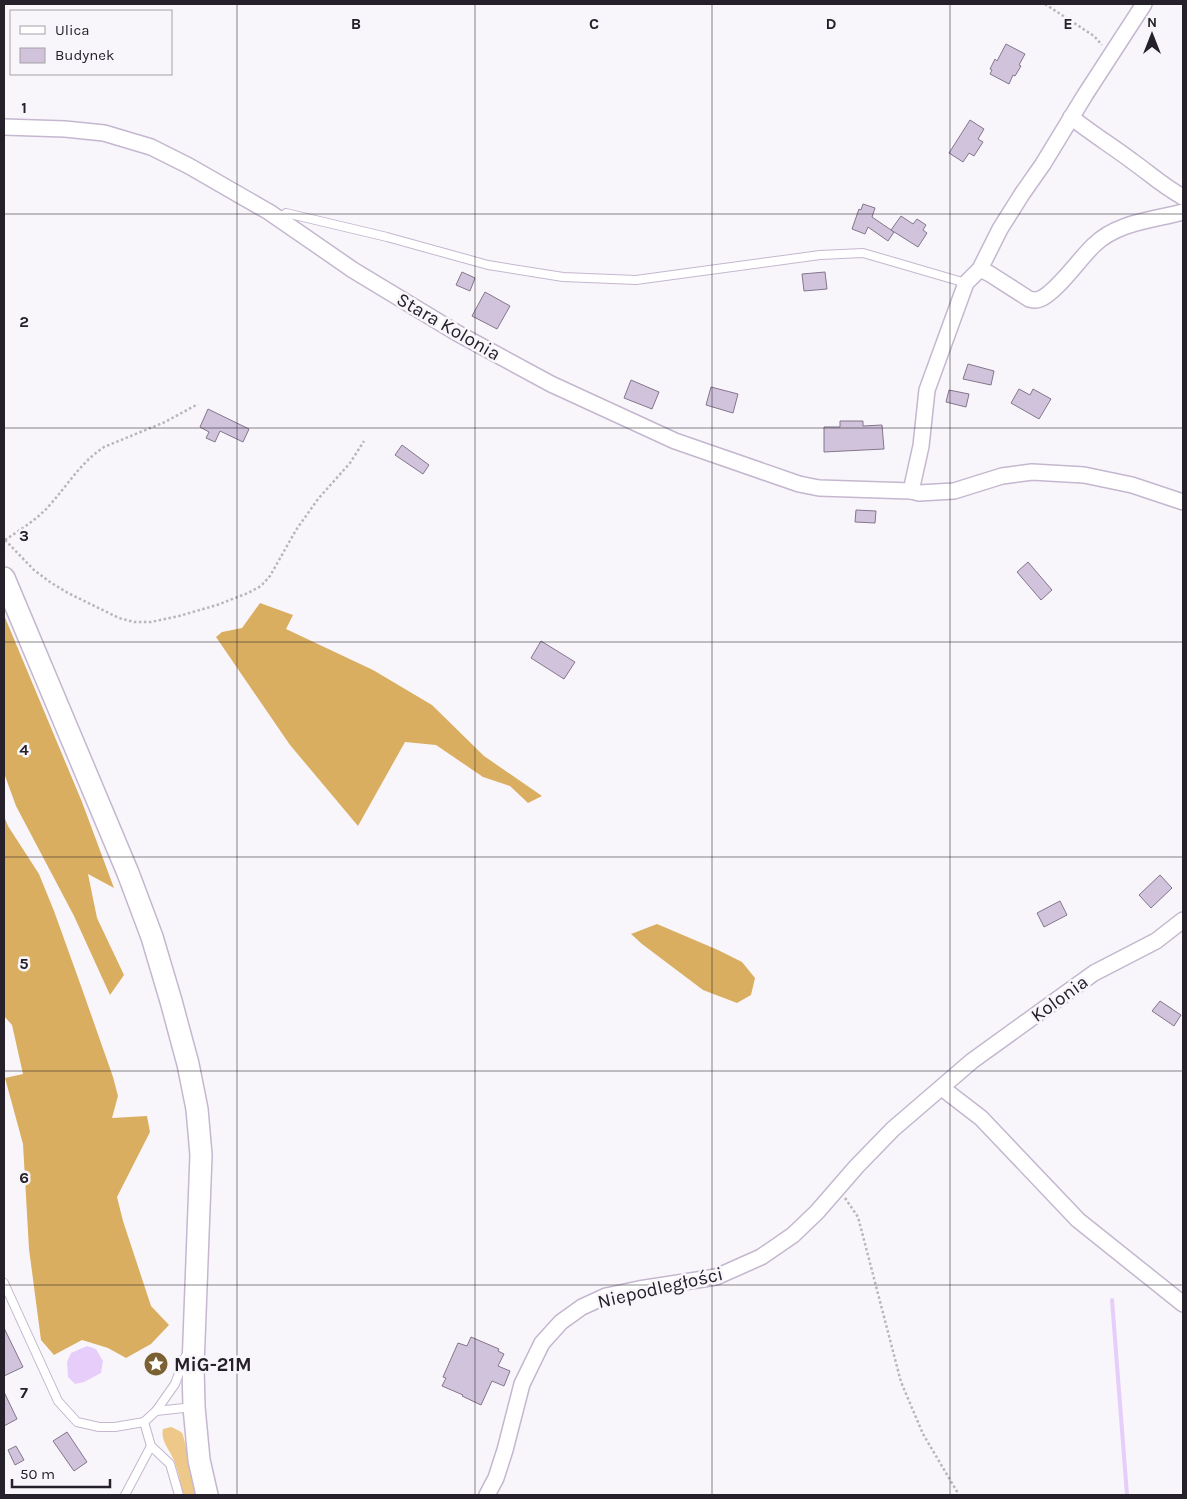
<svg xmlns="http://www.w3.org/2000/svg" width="1187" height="1499" font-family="Karla,sans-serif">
	<rect width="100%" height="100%" fill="#f9f6fb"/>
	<path fill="#eec888" d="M171,1427C175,1429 179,1430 182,1433C185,1436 193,1486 195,1495H183C181,1485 179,1474 175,1463C172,1452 160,1442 163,1429Z"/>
	<g fill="#daae61">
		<path d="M260,603L293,615L286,629L373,670L432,705L484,756L542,796L528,803L510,786L483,777L436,745L405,742L358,826L290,745L216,637L222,632L242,628Z"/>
		<path d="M4,615L82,802L114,888L88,874L97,918L124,975L110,995L74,916L16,806L4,773Z"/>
		<path d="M4,816L8,826L39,874L54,911L81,986L113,1077L118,1096L112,1118L147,1116L150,1132L117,1197L123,1221L151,1306L169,1325L151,1344L126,1358L108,1348L82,1340L54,1355L41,1340L29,1249L23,1144L5,1078L23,1074L12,1025L4,1016Z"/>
		<path d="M657,924L718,950L742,962L755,978L751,995L737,1003L703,990L642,944L631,934Z"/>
	</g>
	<path fill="#e7cefa" d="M87,1346L96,1349L103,1361L101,1373L84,1382L75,1384L68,1377L67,1362L71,1353Z"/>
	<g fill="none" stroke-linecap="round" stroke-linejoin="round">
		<path stroke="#e7cefa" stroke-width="4" d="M1112,1300L1127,1495"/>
	</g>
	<g fill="#d0c3db" stroke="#83768d">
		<path d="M1006,44L1025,54L1019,65L1021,66L1015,76L1013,75L1009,84L990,74L992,70L990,69L995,59L997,61Z"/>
		<path d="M970,120L984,129L978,139L983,142L974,156L969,153L963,162L949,153Z"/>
		<path d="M863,204L875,208L872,217L894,232L888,241L868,227L865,234L852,229L859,209L861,210Z"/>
		<path d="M901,216L913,224L917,219L926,225L923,230L927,233L918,247L891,230Z"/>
		<path d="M462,272L475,278L470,291L456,285Z"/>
		<path d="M825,272L827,289L804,291L802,274Z"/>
		<path d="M485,292L510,306L497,329L472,316Z"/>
		<path d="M968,364L994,371L991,385L963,379Z"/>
		<path d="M631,380L659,392L652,409L624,398Z"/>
		<path d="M711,387L738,394L733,413L706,405Z"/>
		<path d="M1019,389L1030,395L1033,389L1051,399L1039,419L1011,403Z"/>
		<path d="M949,390L969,394L966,407L946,402Z"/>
		<path d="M208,409L249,429L243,442L220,431L215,442L206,438L209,432L200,427Z"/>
		<path d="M840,421H863V426L882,425L884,449L824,452V427H840Z"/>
		<path d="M402,445L429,465L423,474L395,455Z"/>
		<path d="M856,510L876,511L875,523L855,522Z"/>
		<path d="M1028,562L1052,590L1041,600L1017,572Z"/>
		<path d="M541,641L575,662L564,679L531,658Z"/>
		<path d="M1160,875L1172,888L1151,908L1139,895Z"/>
		<path d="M1060,901L1067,915L1044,927L1037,913Z"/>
		<path d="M1160,1001L1181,1015L1174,1026L1152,1011Z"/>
		<path d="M4,1328L23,1367L4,1376Z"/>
		<path d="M471,1337L499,1349L498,1351L504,1354L498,1366L510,1371L504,1386L492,1381L481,1405L462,1396L463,1395L442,1386L446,1378L443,1377L458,1343L467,1346Z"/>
		<path d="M4,1392L17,1419L4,1426Z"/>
		<path d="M67,1432L87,1462L74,1471L53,1441Z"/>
		<path d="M16,1446L24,1460L15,1465L8,1450Z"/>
	</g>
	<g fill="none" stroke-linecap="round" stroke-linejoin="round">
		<defs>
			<g id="lane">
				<path d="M279,219L286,213L387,237L488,265L563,277L636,280L820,255L863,253L966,283"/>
				<path d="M4,1283L58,1401L77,1422L99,1427H115L144,1422"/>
				<path d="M156,1411L175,1384L185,1357"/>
				<path d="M125,1495L151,1446"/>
				<path d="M179,1495L170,1464L151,1446L144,1422L156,1411L193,1407"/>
			</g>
			<g id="street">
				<path d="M1071,117C1091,133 1112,146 1132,161C1149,173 1164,187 1183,197"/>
				<path d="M4,127L65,129L104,133L151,147L189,166L269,212L353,270L457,333L551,384L675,441L799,484L819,488L911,491L919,493L954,491L1002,476L1032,472L1084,475L1132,485L1183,502"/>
				<path d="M980,269L990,274L1029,299C1033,300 1035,301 1040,299C1056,293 1080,258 1094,245C1117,222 1154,220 1183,212"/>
				<path d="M911,491L921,446L927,390L966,283L980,269L1000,229L1022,194L1043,164L1085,95L1144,4"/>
				<path d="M942,1088L981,1118L1078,1220L1183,1304"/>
				<path d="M487,1495L496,1478L505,1450L522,1384L542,1343L561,1322L582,1307L606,1296L639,1289L716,1277L761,1257L793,1235L817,1212L857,1166L893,1129L972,1061L1094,973L1156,941L1183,920"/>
			</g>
			<path id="secondary" d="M4,578L128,873L152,937L171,1001L188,1064L197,1109L201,1155L193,1366L194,1407L199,1460L207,1495"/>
		</defs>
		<use href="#lane" stroke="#c4b7cf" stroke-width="10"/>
		<use href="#street" stroke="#c4b7cf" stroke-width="18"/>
		<use href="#secondary" stroke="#c4b7cf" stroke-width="24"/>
		<g stroke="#b9b5bc" stroke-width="2.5" stroke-dasharray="2.5 2.5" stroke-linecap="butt">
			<path d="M1045,4L1094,36L1102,45"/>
			<path d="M5,540L34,570L50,582L68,593L119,618L134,622H151L179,616L217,605L248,593L261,586L270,576L296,530L318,499L350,463L364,441"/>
			<path d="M5,540C20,530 36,520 48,507C68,485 79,464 104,447L165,422L198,404"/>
			<path d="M845,1198L858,1217L901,1382L923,1434L959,1495"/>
		</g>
		<use href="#lane" stroke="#fff" stroke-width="8"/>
		<use href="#street" stroke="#fff" stroke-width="15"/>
		<use href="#secondary" stroke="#fff" stroke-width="21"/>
	</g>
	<path fill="none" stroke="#252029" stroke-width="1" stroke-opacity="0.55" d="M237,4V1495M475,4V1495M712,4V1495M950,4V1495M4,214H1183M4,428H1183M4,642H1183M4,857H1183M4,1071H1183M4,1285H1183"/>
	<defs>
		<symbol id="sight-disc" viewBox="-11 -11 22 22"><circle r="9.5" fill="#7a6032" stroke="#f9f6fb"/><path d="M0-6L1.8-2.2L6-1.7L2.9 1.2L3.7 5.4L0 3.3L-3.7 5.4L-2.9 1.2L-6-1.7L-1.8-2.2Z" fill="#fff"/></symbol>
	</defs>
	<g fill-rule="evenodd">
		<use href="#sight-disc" x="142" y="1350" width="28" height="28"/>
	</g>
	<g text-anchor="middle" stroke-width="5" stroke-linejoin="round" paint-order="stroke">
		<g font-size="19" fill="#252029" stroke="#f9f6fb">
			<text transform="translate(449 326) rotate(30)" y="7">Stara Kolonia</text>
			<text transform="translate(1059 998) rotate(-36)" y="7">Kolonia</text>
			<text transform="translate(660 1287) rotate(-13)" y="7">Niepodległości</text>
		</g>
		<g font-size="19" font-weight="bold" fill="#252029" stroke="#f9f6fb" text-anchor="start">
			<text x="174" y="1371">MiG-21M</text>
		</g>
	</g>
	<g font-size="16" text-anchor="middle" font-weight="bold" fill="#252029" stroke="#f9f6fb" stroke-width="5" stroke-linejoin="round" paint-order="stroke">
		<text x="356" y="29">B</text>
		<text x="594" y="29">C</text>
		<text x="831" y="29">D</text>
		<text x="1068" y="29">E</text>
		<text x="24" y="113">1</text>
		<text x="24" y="327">2</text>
		<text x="24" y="541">3</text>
		<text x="24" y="755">4</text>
		<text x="24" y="969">5</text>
		<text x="24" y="1183">6</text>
		<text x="24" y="1398">7</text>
	</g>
	<rect width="1187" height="1499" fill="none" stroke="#252029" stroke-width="10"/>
	<rect x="10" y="10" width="162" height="65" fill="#f9f6fb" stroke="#a4a0a7"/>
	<rect x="20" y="26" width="25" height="8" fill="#ffffff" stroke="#a4a0a7"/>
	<text x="55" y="35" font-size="15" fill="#252029">Ulica</text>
	<rect x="20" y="48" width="25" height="15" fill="#d0c3db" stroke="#a4a0a7"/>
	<text x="55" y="60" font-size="15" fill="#252029">Budynek</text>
	<g transform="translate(1152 35)" stroke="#f9f6fb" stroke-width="4" paint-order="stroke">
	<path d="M0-4L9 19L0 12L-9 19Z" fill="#252029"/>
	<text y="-8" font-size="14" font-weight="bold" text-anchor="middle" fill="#252029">N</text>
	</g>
	<path d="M12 1479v8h98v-8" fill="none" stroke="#252029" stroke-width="2.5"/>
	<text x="20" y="1479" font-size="15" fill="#252029" stroke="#f9f6fb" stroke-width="4" paint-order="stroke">50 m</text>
</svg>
